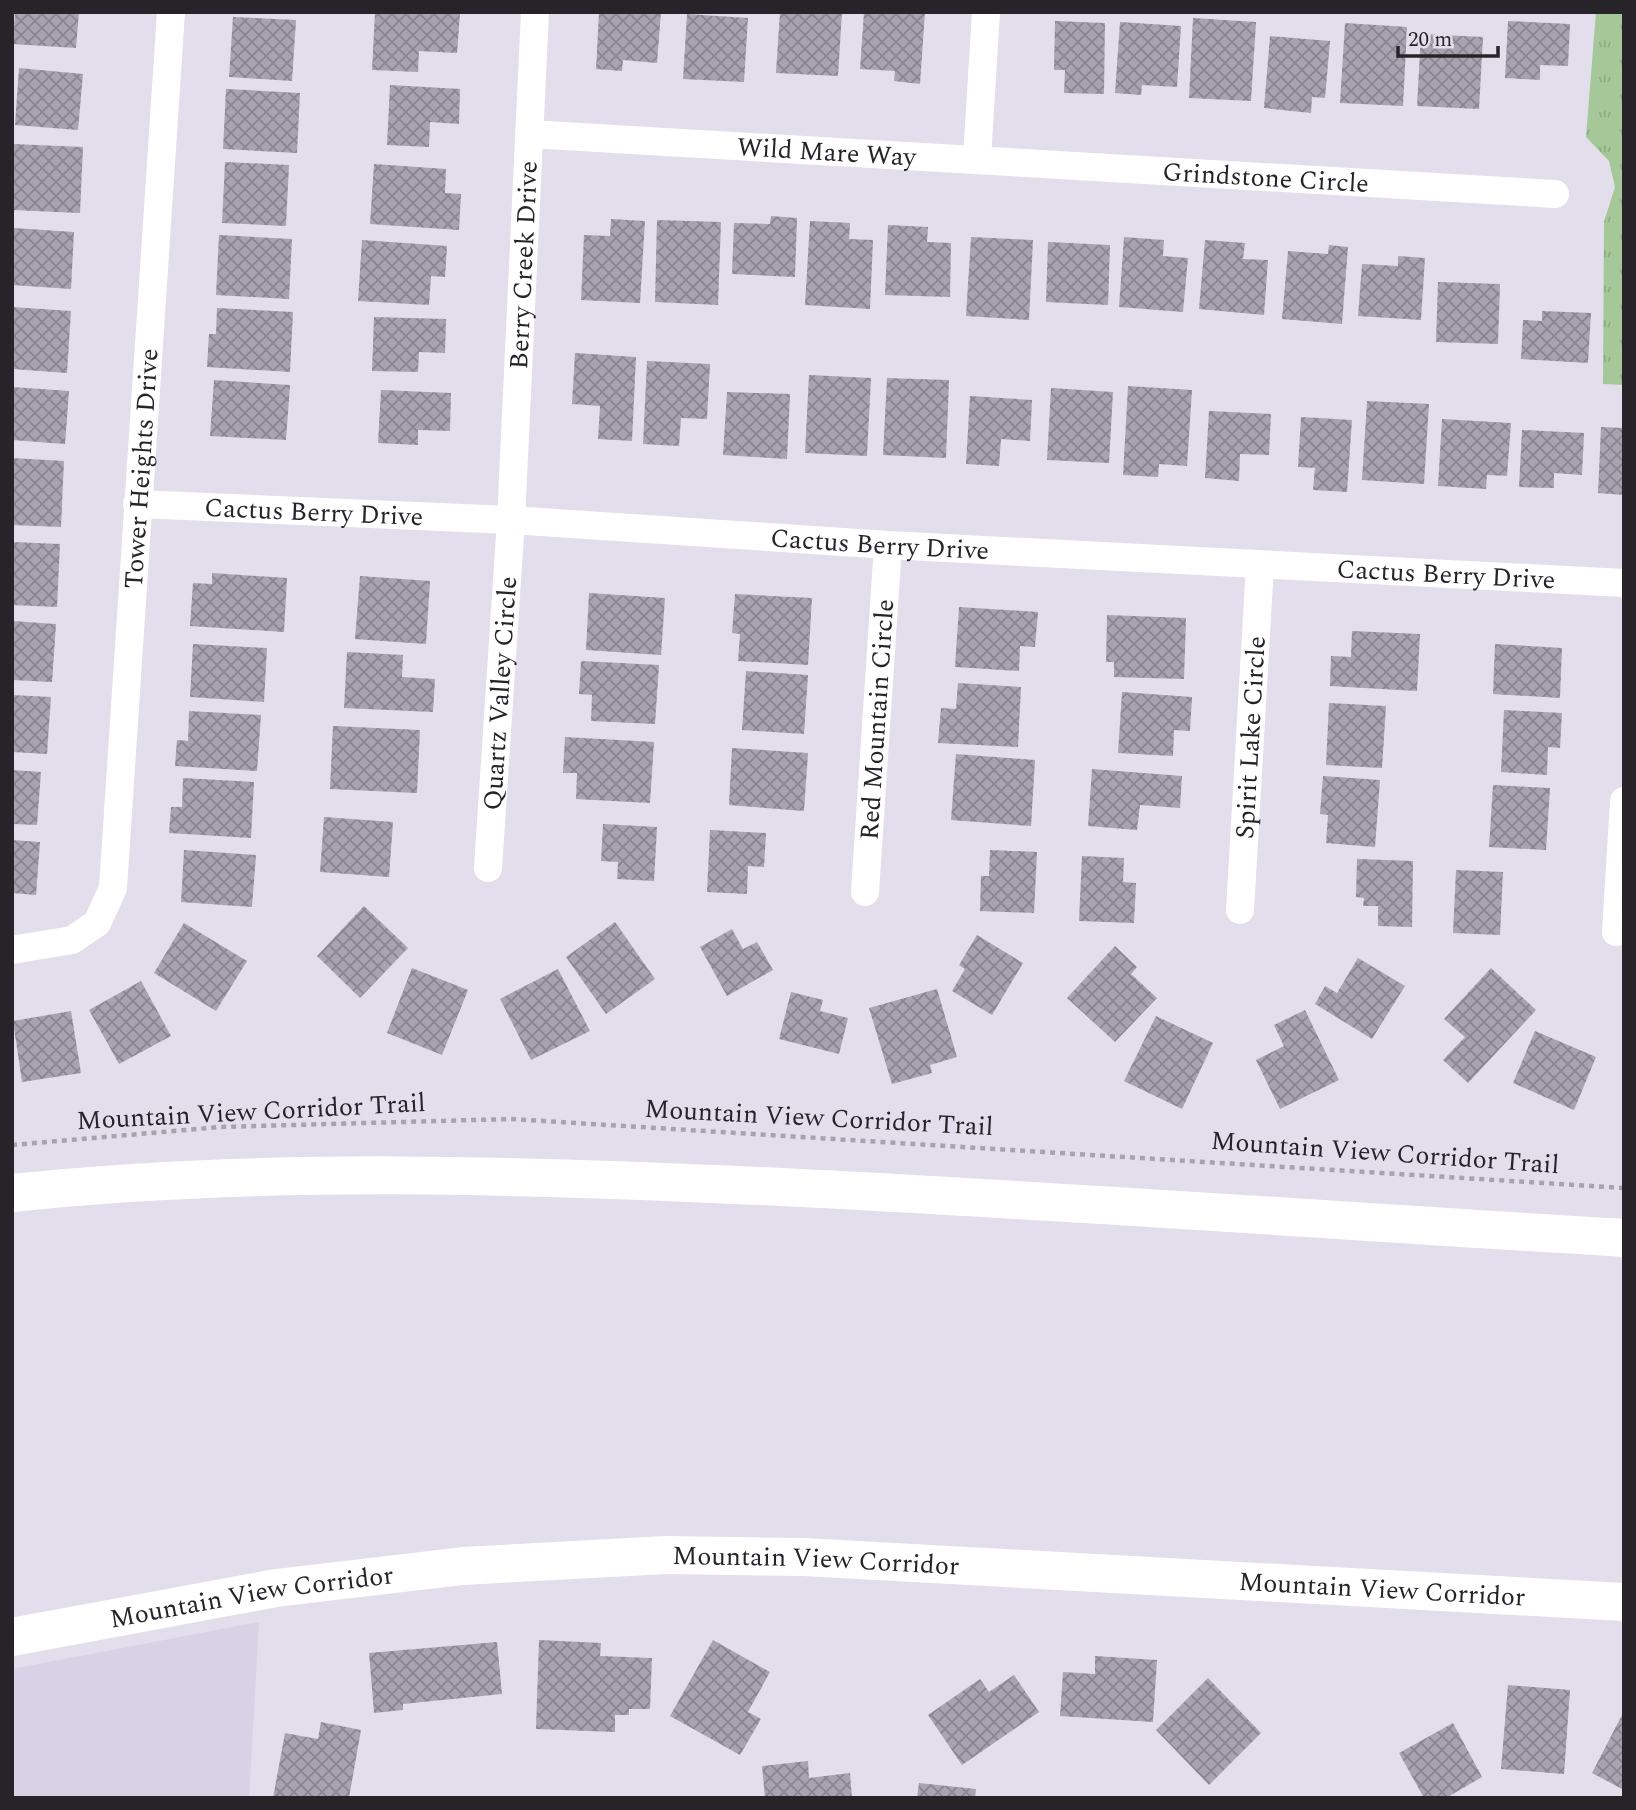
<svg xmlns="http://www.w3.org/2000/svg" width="1636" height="1810" font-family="Spectral,serif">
	<defs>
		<pattern id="park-tufts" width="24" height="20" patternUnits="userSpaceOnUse" patternTransform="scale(1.75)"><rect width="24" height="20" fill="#a6c797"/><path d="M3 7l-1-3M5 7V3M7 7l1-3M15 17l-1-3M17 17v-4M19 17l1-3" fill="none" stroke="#8fab82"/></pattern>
		<pattern id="building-cross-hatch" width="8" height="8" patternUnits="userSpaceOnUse" patternTransform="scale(1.75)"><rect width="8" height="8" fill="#a8a3b1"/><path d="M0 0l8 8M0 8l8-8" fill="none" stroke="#898590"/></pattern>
	</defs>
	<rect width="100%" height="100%" fill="#e3deec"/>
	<path fill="#d9d1e5" d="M259,1622L249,1798H12V1669Z"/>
	<path fill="url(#park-tufts)" d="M1596,12H1624V385L1603,384L1604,222L1615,187L1609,161L1586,137Z"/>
	<g fill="url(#building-cross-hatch)">
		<path d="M15,12H79L76,48L13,44Z"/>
		<path d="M375,12L460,14L457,53L419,51L418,72L372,70Z"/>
		<path d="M599,12H661L657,63L623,60L622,71L596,69Z"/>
		<path d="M780,12H842L838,76L776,73Z"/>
		<path d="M864,12H925L920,84L894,81L895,71L860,69Z"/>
		<path d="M687,14L748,18L744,82L683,79Z"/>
		<path d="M233,17L296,20L292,81L229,77Z"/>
		<path d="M1193,18L1256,22L1251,101L1189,98Z"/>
		<path d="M1055,21L1105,23L1104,94L1064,93L1065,70H1054Z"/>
		<path d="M1508,21L1570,24L1568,66L1540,65V80L1505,78Z"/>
		<path d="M1120,22L1181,26L1177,87L1142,85L1141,95L1115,93Z"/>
		<path d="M1345,23L1407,27L1403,106L1340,103Z"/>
		<path d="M1421,34L1483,37L1479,109L1417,106Z"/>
		<path d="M1270,36L1330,41L1325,98L1312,97L1311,113L1264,108Z"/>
		<path d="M19,68L83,74L78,130L15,125Z"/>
		<path d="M390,85L460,89L459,124L430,122L429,147L387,145Z"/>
		<path d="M226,89L300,93L297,153L223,149Z"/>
		<path d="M13,144L83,147L80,213L12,210Z"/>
		<path d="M225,162L289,165L286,226L222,223Z"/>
		<path d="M374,164L446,169L445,193L461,194L459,230L370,224Z"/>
		<path d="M771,216L797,218L795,277L732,274L734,223L770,224Z"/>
		<path d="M611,219L645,221L640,303L581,300L584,235L610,236Z"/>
		<path d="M657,220L721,222L718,305L655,302Z"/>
		<path d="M810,221L850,223L849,239L873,240L870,309L805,305Z"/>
		<path d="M888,225L928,227L927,242L951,243L950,297L885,295Z"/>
		<path d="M14,228L74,232L71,289L12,285Z"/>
		<path d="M219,235L292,239L289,299L216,295Z"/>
		<path d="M971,237L1033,240L1029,320L966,316Z"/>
		<path d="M1124,237L1164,240L1163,256L1188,258L1183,312L1119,307Z"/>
		<path d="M362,240L447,246L445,277L431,276L429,305L358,301Z"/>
		<path d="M1205,240L1245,243L1243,259L1268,260L1264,315L1199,309Z"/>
		<path d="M1048,242L1110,245L1108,305L1046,302Z"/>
		<path d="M1329,245L1348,247L1342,324L1282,319L1288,251L1328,254Z"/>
		<path d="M1398,256L1425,258L1421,320L1358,316L1362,264L1398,266Z"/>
		<path d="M1438,282L1500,284L1498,344L1436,342Z"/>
		<path d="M12,307L71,311L67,373L12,369Z"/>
		<path d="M217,308L293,312L290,372L207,367L209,334H216Z"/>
		<path d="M1542,311L1591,313L1588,363L1521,359L1523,320L1542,321Z"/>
		<path d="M374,317L446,319L445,353L419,352L418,372L372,371Z"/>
		<path d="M575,353L636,357L632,441L598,439L600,406L572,404Z"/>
		<path d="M647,361L710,364L707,419L681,418L679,446L643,444Z"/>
		<path d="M809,375L871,378L867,456L805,453Z"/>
		<path d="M887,378L949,380L946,458L883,455Z"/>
		<path d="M214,380L290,385L286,440L210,436Z"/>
		<path d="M1128,386L1192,390L1187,466L1159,464L1158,477L1123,475Z"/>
		<path d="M12,387L69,391L65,444L12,440Z"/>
		<path d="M1051,388L1113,392L1109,463L1047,460Z"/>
		<path d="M381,390L451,393L450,431L418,430V445L378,443Z"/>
		<path d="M727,392L790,394L787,459L723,455Z"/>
		<path d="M970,396L1032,400L1030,441L1001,439L999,466L966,464Z"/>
		<path d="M1367,401L1429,404L1424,484L1362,480Z"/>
		<path d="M1209,411L1271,414L1269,455L1240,454L1239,481L1205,478Z"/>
		<path d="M1301,417L1352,420L1347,492L1313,490L1315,468L1298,467Z"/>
		<path d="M1442,419L1511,423L1507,476L1487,475L1486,489L1438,486Z"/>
		<path d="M1601,427L1624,428V495L1598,493Z"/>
		<path d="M1522,430L1584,433L1582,475L1554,473V488L1519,487Z"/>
		<path d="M12,458L64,461L61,527L12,525Z"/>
		<path d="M12,542L60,544L57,607L12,605Z"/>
		<path d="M212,573L287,578L284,632L190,626L193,583L212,584Z"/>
		<path d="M360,576L430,581L426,644L355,639Z"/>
		<path d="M589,593L665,598L661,655L586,650Z"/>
		<path d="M735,594L812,598L808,665L738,661L740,634L732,633Z"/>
		<path d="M959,607L1038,612L1035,647L1020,646L1019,671L955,667Z"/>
		<path d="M1107,615L1186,618L1184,679L1114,677V662H1106Z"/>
		<path d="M12,621L56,624L52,682L12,680Z"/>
		<path d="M1352,631L1420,634L1417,691L1330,686L1331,656L1351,657Z"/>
		<path d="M193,644L267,648L264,702L190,697Z"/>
		<path d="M1495,644L1562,648L1560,698L1493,694Z"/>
		<path d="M347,652L403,655L402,677L435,679L433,712L344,708Z"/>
		<path d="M581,661L659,665L655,724L591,721L592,695L579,694Z"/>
		<path d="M746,671L808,675L804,734L742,730Z"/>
		<path d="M958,683L1021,687L1018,747L938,743L941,708L956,709Z"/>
		<path d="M1122,692L1192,697L1190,731L1174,730L1173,756L1118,753Z"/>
		<path d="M12,695L51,697L47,754L12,752Z"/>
		<path d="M1329,703L1386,706L1382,768L1326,765Z"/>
		<path d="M1504,710L1562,713L1560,748L1548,747L1547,775L1501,772Z"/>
		<path d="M189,711L261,715L257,771L175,766L177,740L188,741Z"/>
		<path d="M333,726L420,730L417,793L330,789Z"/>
		<path d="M565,737L654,742L650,803L576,799L577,773H563Z"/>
		<path d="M732,748L808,753L804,811L729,805Z"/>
		<path d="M956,754L1035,760L1031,826L951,820Z"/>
		<path d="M1092,769L1182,776L1180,808L1140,805L1137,830L1088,826Z"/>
		<path d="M12,770L41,772L37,825L12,824Z"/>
		<path d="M1323,776L1380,780L1375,847L1326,843L1328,815L1320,814Z"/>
		<path d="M183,778L254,782L251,838L169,833L171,807H182Z"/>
		<path d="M1493,785L1550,788L1546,850L1489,847Z"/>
		<path d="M324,817L393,822L389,877L320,872Z"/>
		<path d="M603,824L657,827L654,881L617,879L618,862L601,861Z"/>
		<path d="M710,830L766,833L764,867L748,866L747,894L707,892Z"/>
		<path d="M12,840L40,842L36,895L12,893Z"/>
		<path d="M184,850L256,855L252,907L181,902Z"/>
		<path d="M990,850L1037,852L1034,913L980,911L981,876H989Z"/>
		<path d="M1082,856L1124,858L1123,882L1136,883L1134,923L1079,921Z"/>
		<path d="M1357,859L1413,861L1412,927L1378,926V906H1363L1364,898L1356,897Z"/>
		<path d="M1456,870L1503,872L1500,935L1453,933Z"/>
		<path d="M364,906L408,948L360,998L317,956Z"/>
		<path d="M615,922L655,979L606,1014L566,957Z"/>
		<path d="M184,923L247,961L216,1011L154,973Z"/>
		<path d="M732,929L743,949L757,942L773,970L727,996L700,947Z"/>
		<path d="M977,935L1023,963L992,1015L952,991L965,969L959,965Z"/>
		<path d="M1115,946L1137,967L1131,974L1157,998L1115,1042L1067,998Z"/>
		<path d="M1358,958L1405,986L1372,1039L1315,1004L1325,986L1337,993Z"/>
		<path d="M412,968L468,990L442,1055L387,1033Z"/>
		<path d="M1491,968L1536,1010L1468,1083L1443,1060L1465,1037L1444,1019Z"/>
		<path d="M558,969L590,1031L531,1060L500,999Z"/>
		<path d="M141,981L171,1036L119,1064L89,1010Z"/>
		<path d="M937,989L957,1057L930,1065L932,1073L892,1084L869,1008Z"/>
		<path d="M791,992L823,1000L820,1011L848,1018L839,1054L779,1039Z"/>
		<path d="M1305,1010L1339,1080L1280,1109L1256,1060L1284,1046L1274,1025Z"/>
		<path d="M71,1011L81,1073L22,1082L13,1021Z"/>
		<path d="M1156,1016L1213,1043L1182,1109L1124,1081Z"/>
		<path d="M1535,1031L1596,1057L1574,1110L1513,1083Z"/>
		<path d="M539,1640L601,1643L600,1656L652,1658L650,1709H629V1715H615V1732L536,1729Z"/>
		<path d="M713,1640L770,1672L748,1712L761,1719L740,1755L670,1716Z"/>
		<path d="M497,1642L502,1694L403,1704V1710L374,1713L369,1653Z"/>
		<path d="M1095,1656L1157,1660L1153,1722L1060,1716L1063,1672L1095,1674Z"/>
		<path d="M1014,1675L1039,1712L962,1765L928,1715L980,1679L989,1692Z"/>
		<path d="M1208,1678L1261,1733L1209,1785L1156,1730Z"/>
		<path d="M1508,1685L1570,1690L1564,1774L1501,1769Z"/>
		<path d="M1624,1711V1790L1592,1773Z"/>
		<path d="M321,1722L361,1730L349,1798H273L285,1733L318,1739Z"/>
		<path d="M1453,1723L1482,1777L1446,1798H1424L1399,1753Z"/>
		<path d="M808,1761L809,1778L850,1773L852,1798H765L762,1766Z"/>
		<path d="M919,1783L976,1789L975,1798H917Z"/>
	</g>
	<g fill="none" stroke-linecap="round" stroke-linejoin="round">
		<path stroke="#a7a3ae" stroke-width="4.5" stroke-dasharray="5 5" stroke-linecap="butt" d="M12,1145L220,1127L511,1119L1624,1188"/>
		<g stroke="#fff" stroke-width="28">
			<path id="s1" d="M529,134L1555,194"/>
			<path d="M977,158L986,12"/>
			<path id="s2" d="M137,504L511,520L888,545L1624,583"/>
			<path id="s3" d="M488,868L511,520L535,12"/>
			<path id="s4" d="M865,892L888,545"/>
			<path id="s5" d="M1240,910L1260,565"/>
			<path d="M1616,932L1624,801"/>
			<path id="s6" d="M12,950L72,940L97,923L113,888L171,12"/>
		</g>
		<g stroke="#fff" stroke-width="38">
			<path d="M12,1193C268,1166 526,1175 782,1187C1063,1201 1343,1221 1624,1238"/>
			<path id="s7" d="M12,1637L276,1588L463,1566L666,1555L804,1557L1624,1602"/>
		</g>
	</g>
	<g text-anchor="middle" stroke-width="5" stroke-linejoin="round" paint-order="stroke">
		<g font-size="26" fill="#262429" stroke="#e3deec">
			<text dy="9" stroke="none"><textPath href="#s1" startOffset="298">Wild Mare Way</textPath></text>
			<text dy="9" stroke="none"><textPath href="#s1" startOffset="738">Grindstone Circle</textPath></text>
			<text dy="9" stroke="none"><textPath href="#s3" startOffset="604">Berry Creek Drive</textPath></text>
			<text dy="9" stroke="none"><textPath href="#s6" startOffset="550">Tower Heights Drive</textPath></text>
			<text dy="9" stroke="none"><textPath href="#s2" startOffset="177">Cactus Berry Drive</textPath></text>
			<text dy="9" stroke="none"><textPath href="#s2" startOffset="744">Cactus Berry Drive</textPath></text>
			<text dy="9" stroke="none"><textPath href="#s2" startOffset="1311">Cactus Berry Drive</textPath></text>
			<text dy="9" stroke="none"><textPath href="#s3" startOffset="175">Quartz Valley Circle</textPath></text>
			<text dy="9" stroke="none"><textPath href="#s4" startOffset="173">Red Mountain Circle</textPath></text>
			<text dy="9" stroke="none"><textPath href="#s5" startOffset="173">Spirit Lake Circle</textPath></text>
			<text transform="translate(251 1111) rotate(-3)" y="9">Mountain View Corridor Trail</text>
			<text transform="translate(819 1117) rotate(3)" y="9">Mountain View Corridor Trail</text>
			<text transform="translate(1385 1152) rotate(4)" y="9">Mountain View Corridor Trail</text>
			<text dy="9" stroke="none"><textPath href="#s7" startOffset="810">Mountain View Corridor</textPath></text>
			<text dy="9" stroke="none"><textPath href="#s7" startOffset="1377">Mountain View Corridor</textPath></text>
			<text dy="9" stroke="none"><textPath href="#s7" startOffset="243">Mountain View Corridor</textPath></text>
		</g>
	</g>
	<rect width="1636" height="1810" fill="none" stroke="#262429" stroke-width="28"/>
	<path d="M1398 46v10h100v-10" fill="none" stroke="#262429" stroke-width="3.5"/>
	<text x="1408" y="46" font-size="21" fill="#262429" stroke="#e3deec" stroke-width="5" paint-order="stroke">20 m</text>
</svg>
